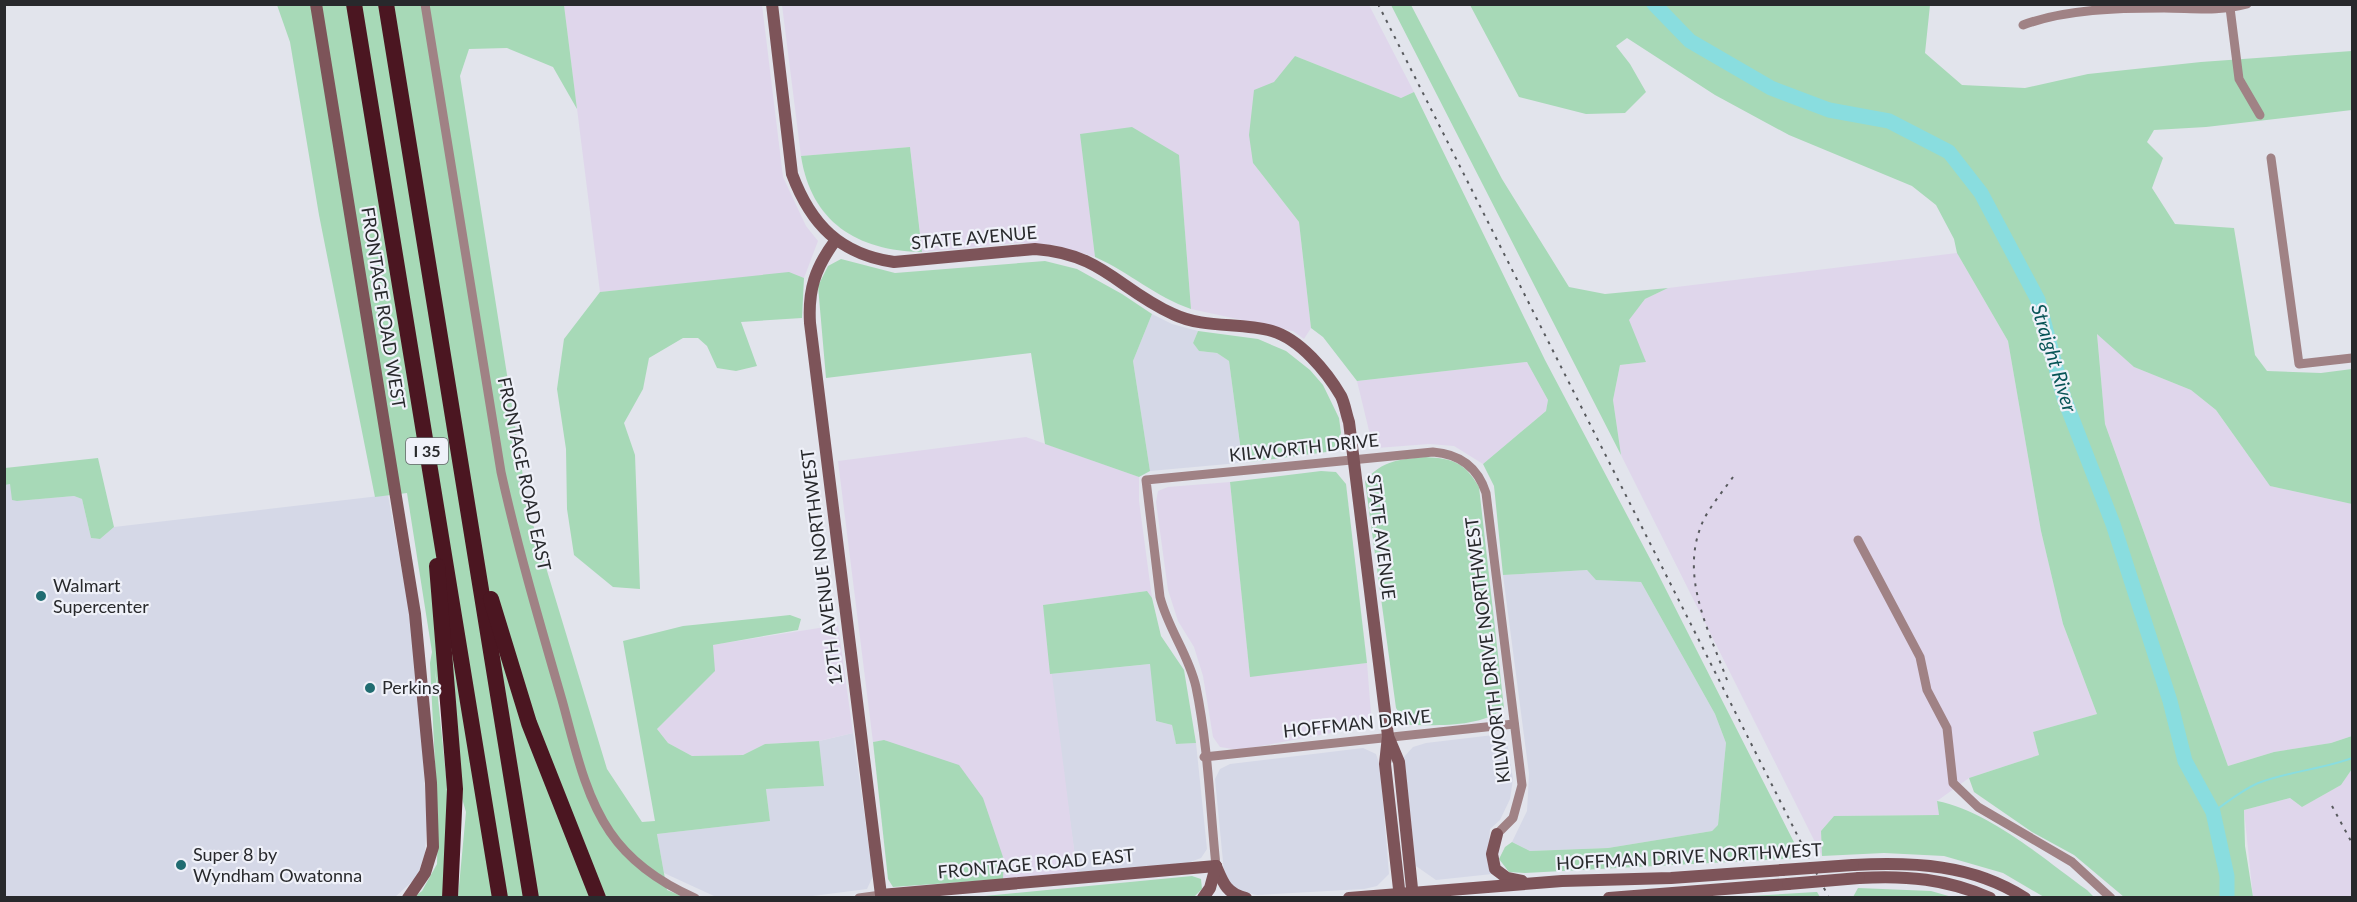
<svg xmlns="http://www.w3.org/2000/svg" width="2357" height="902" font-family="Lato,sans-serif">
	<rect width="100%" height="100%" fill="#e2e4ec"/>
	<g fill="#d5d8e7">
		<path d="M1152,314L1172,324L1198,331L1193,343L1199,351L1217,353L1229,361L1242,459L1250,462L1150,471L1133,361Z"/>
		<path d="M10,484L17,501L74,496L82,499L91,538L100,539L114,527L388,495L415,642L427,819L425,853L417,877L395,897H5L4,485Z"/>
		<path d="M1587,570L1597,580L1641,582L1715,714L1726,743L1718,826L1712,831L1608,848L1530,851L1512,842L1527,811L1529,774L1503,575Z"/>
		<path d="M1151,664L1156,721L1172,725L1176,744L1196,743L1207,849L1201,858L1185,864L1077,872L1050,674Z"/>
		<path d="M853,733L873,876L867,889L797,898H723L714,896L664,873L657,834L770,821L766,789L824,786L819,741Z"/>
		<path d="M1502,734L1507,742L1513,779L1510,799L1500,820L1490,829L1488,855L1492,874L1436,880L1416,866L1404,757L1413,747L1426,743Z"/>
		<path d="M1363,748L1376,754L1380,766L1389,874L1377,886L1364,889L1257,895L1236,891L1224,872L1215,779L1220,769L1230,764Z"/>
	</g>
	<g fill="#dfd6eb">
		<path d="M564,5H762L783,177L806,226L818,241L804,278L789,273L600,292Z"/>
		<path d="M782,5H1369L1414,92L1401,98L1295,56L1253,163L1299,222L1311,328L1304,339L1293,331L1191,309L1179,156L1081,134L1095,257L1054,245L1016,243L922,252L910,147L801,156Z"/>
		<path d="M1957,253L2008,341L2041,531L2063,624L2097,714L2033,732L2039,755L1969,778L1937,801L1939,815L1834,816L1821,831L1822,856L1621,455L1613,400L1620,365L1646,362L1628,320L1645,299L1668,288Z"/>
		<path d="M2097,333L2134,367L2191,390L2216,410L2270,486L2352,504V736L2331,743L2274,752L2228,766L2105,424Z"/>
		<path d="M1527,362L1548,400L1546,411L1483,464L1454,446L1429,444L1377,448L1371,439L1357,381Z"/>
		<path d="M1026,437L1139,477V501L1152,598L1146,591L1043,605L1077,872L1003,879L1004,860L885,740L873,742L838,461Z"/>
		<path d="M1230,482L1250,676L1367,663L1371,714L1364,727L1239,750L1220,747L1213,737L1203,676L1194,647L1178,621L1168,590L1156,502L1158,491L1168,487Z"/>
		<path d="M838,625L853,733L819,741L765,744L743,755L692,756L668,743L657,729L688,697L712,645Z"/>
		<path d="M2352,769V897H2253L2244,810L2290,798L2302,807L2341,785Z"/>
	</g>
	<g fill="#a7d9b7">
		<path d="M277,5H564L577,109L553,67L507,48L469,49L460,76L528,508L607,769L642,822L655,821L623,641L683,626L790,615L801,619L798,630L713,645L715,671L657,729L668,743L692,756L743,755L765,744L819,741L824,786L766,789L770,821L657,834L667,890L684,897H458L466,812L448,750L435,670L451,823L453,897H414L422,891L437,864L438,824L430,663L432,652L407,493L375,497L319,215L290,42Z"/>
		<path d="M1391,5H1411L1502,179L1569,287L1605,294L1668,288L1645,299L1629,320L1646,362L1620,365L1613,400L1621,455Z"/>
		<path d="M1470,5H1930L1925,53L1962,85L2025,88L2088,74L2201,62L2352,51V110L2206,127L2154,130L2147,142L2163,158L2152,188L2175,224L2234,228L2255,355L2267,371L2321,373L2352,369V504L2270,486L2216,410L2191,390L2134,367L2097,334L2105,424L2228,766L2274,752L2331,743L2352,736V769L2341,785L2302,807L2290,798L2244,810L2245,846L2253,897H2124L2074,855L2032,832L1974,792L1969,778L2039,755L2033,732L2097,714L2063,624L2041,531L2008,341L1957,253L1954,239L1936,205L1912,186L1789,135L1715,95L1627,38L1616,46L1630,64L1646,92L1625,113L1586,114L1519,97Z"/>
		<path d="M1295,56L1401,98L1414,92L1545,360L1656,570L1802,858L1525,873L1509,872L1499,859L1505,847L1512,842L1530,851L1608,848L1712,831L1718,825L1726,743L1715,714L1641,582L1596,580L1587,570L1503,575L1494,486L1483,464L1546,411L1548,400L1527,362L1357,381L1323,337L1311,328L1299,222L1253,163L1249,135L1254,90L1274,82Z"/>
		<path d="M1132,127L1179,155L1191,309C1156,297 1129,272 1095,257L1080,134Z"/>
		<path d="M910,147L922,252C857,251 811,222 801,156Z"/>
		<path d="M841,259L895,273L1045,261L1077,269L1122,294L1152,314L1133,361L1150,471L1139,477L1045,444L1031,353L826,378L818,286L828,266Z"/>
		<path d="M789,272L804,278L802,318L741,322L757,366L736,371L717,368L707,346L698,338H683L649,358L643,389L624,423L635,455L640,589L613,587L574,555L567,509L566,449L557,389L564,339L600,292Z"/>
		<path d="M1198,331L1258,339L1286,351L1310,370L1323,385L1339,418L1341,433L1334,451L1250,462L1242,459L1229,361L1217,353L1199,351L1193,343Z"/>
		<path d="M1426,457C1454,459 1464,462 1479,487L1504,708C1480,728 1437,725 1407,725L1396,708L1365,481C1382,460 1401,459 1426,457Z"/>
		<path d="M98,458L114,527L100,539L91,538L82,499L74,496L17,501L12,500L10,484L5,485V468Z"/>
		<path d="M1321,471L1336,472L1346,484L1367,663L1250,677L1230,482Z"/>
		<path d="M1147,591L1152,598L1161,636L1184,670L1196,743L1176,744L1172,725L1156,721L1150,664L1050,674L1043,605Z"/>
		<path d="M884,740L959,765L983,798L1004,860L1003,879L893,887L888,879L873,742Z"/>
		<path d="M1937,801C1989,811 2044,859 2087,890L2094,897H2044L2003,873L1944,856L1884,853L1822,856L1821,831L1834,816L1939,815Z"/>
		<path d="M1192,876L1201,879L1202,889L1193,898H964Z"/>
		<path d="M1858,888L1931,891L1952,897H1853Z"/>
		<path d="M1817,892L1820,897H1735L1816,892Z"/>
	</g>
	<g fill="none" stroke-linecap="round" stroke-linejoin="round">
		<path stroke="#89dddf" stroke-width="2" d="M2213,812C2228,802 2244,788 2261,782C2291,771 2323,769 2352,758"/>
		<path stroke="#89dddf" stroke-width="15" d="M1654,4L1690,41L1771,88L1829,110L1889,121L1949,152L1981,193L2038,300L2064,398L2113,524L2170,701L2185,761L2213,812L2227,876V898"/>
		<g stroke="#a08285" stroke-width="9">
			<path d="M425,4L501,472C518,549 540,624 562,700C574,743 584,794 610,832C631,863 661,883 695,898"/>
			<path d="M2230,8L2239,79L2260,115"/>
			<path d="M2023,25C2066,9 2118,8 2164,8C2192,8 2219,12 2247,4"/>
			<path d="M2271,158L2299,364L2352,358"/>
			<path d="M1858,540L1920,657L1927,690L1947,728L1953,783L1978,807L2072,862L2111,898"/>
			<path d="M1204,757L1514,724"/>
			<path d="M1216,866C1210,807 1208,745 1196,687C1189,655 1168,629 1160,597L1146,480L1433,452C1460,454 1478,468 1486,493L1522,785L1513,818L1497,834"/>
			<path d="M859,898L881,895"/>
		</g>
		<g stroke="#7d5459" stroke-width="12">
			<path d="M316,4L415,614L431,783L433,847L425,873L408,898"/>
			<path d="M772,4L792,174C811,225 840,254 894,262L1035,249C1103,254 1118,289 1173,314C1204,329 1240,322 1272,331C1300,339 1327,372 1341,396C1345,404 1346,414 1349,422L1388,736L1385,764L1400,898"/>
			<path d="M835,241C815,268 808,290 810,323L881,895L1216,866"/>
			<path d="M1388,736L1399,762L1413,898"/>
			<path d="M1497,834L1492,854L1495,869L1507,878L1522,881"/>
			<path d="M1853,865C1914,862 1972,864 2025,898"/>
			<path d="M1216,866C1223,883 1227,894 1246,898"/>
			<path d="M1859,878C1906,875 1947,879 1990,898"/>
			<path d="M1203,898L1210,888L1216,866"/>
			<path d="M1349,898L1562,881L1671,878L1782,870"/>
			<path d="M1609,898L1788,884"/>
		</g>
		<g stroke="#4b1621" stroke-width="16">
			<path d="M354,4L500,898"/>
			<path d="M386,4L531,898"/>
			<path d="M437,566L455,789L450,898"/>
			<path d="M491,599L529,723L598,898"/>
		</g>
		<g stroke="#585a5e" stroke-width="2" stroke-dasharray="3 6" stroke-linecap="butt">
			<path d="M1378,4L1829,898"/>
			<path d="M1727,680C1708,628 1678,574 1704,519C1712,504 1723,491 1733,477"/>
			<path d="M2332,806L2352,843"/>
		</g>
		<g stroke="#7d5459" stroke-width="12">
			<path d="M1782,870L1853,865"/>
			<path d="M1788,884L1859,878"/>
		</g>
	</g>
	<g fill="#206c71" stroke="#eff1f9" stroke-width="2">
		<circle cx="41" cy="596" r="6"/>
		<circle cx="370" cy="688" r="6"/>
		<circle cx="181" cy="865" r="6"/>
	</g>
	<g text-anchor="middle" stroke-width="4.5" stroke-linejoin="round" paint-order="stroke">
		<rect fill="#eff1f9" stroke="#64656a" stroke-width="1.5" x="406" y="438" width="42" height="26" rx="4.5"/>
		<g font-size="16" font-weight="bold" fill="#28292c">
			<text x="427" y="457">I 35</text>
		</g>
		<g font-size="18" fill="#28292c" stroke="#eff1f9">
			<text transform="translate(974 238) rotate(-5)" y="6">STATE AVENUE</text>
			<text transform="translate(383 308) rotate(81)" y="6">FRONTAGE ROAD WEST</text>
			<text transform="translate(1304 448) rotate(-6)" y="6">KILWORTH DRIVE</text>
			<text transform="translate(524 474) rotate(78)" y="6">FRONTAGE ROAD EAST</text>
			<text transform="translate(1381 537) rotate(83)" y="6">STATE AVENUE</text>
			<text transform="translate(822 567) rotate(-97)" y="6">12TH AVENUE NORTHWEST</text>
			<text transform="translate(1488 650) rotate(-97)" y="6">KILWORTH DRIVE NORTHWEST</text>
			<text transform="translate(1357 724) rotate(-6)" y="6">HOFFMAN DRIVE</text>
			<text transform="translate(1689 857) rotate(-3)" y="6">HOFFMAN DRIVE NORTHWEST</text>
			<text transform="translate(1036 864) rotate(-5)" y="6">FRONTAGE ROAD EAST</text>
		</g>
		<g font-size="18" fill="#28292c" stroke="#eff1f9" text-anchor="start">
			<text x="53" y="592">Walmart<tspan x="53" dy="21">Supercenter</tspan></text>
			<text x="382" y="694">Perkins</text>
			<text x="193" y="861">Super 8 by<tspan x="193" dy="21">Wyndham Owatonna</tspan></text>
		</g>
		<g font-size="20" font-style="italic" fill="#075456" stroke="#eff1f9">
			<text transform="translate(2054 358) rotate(73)" y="7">Straight River</text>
		</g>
	</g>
	<rect width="2357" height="902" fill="none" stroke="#28292c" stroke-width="12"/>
</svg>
